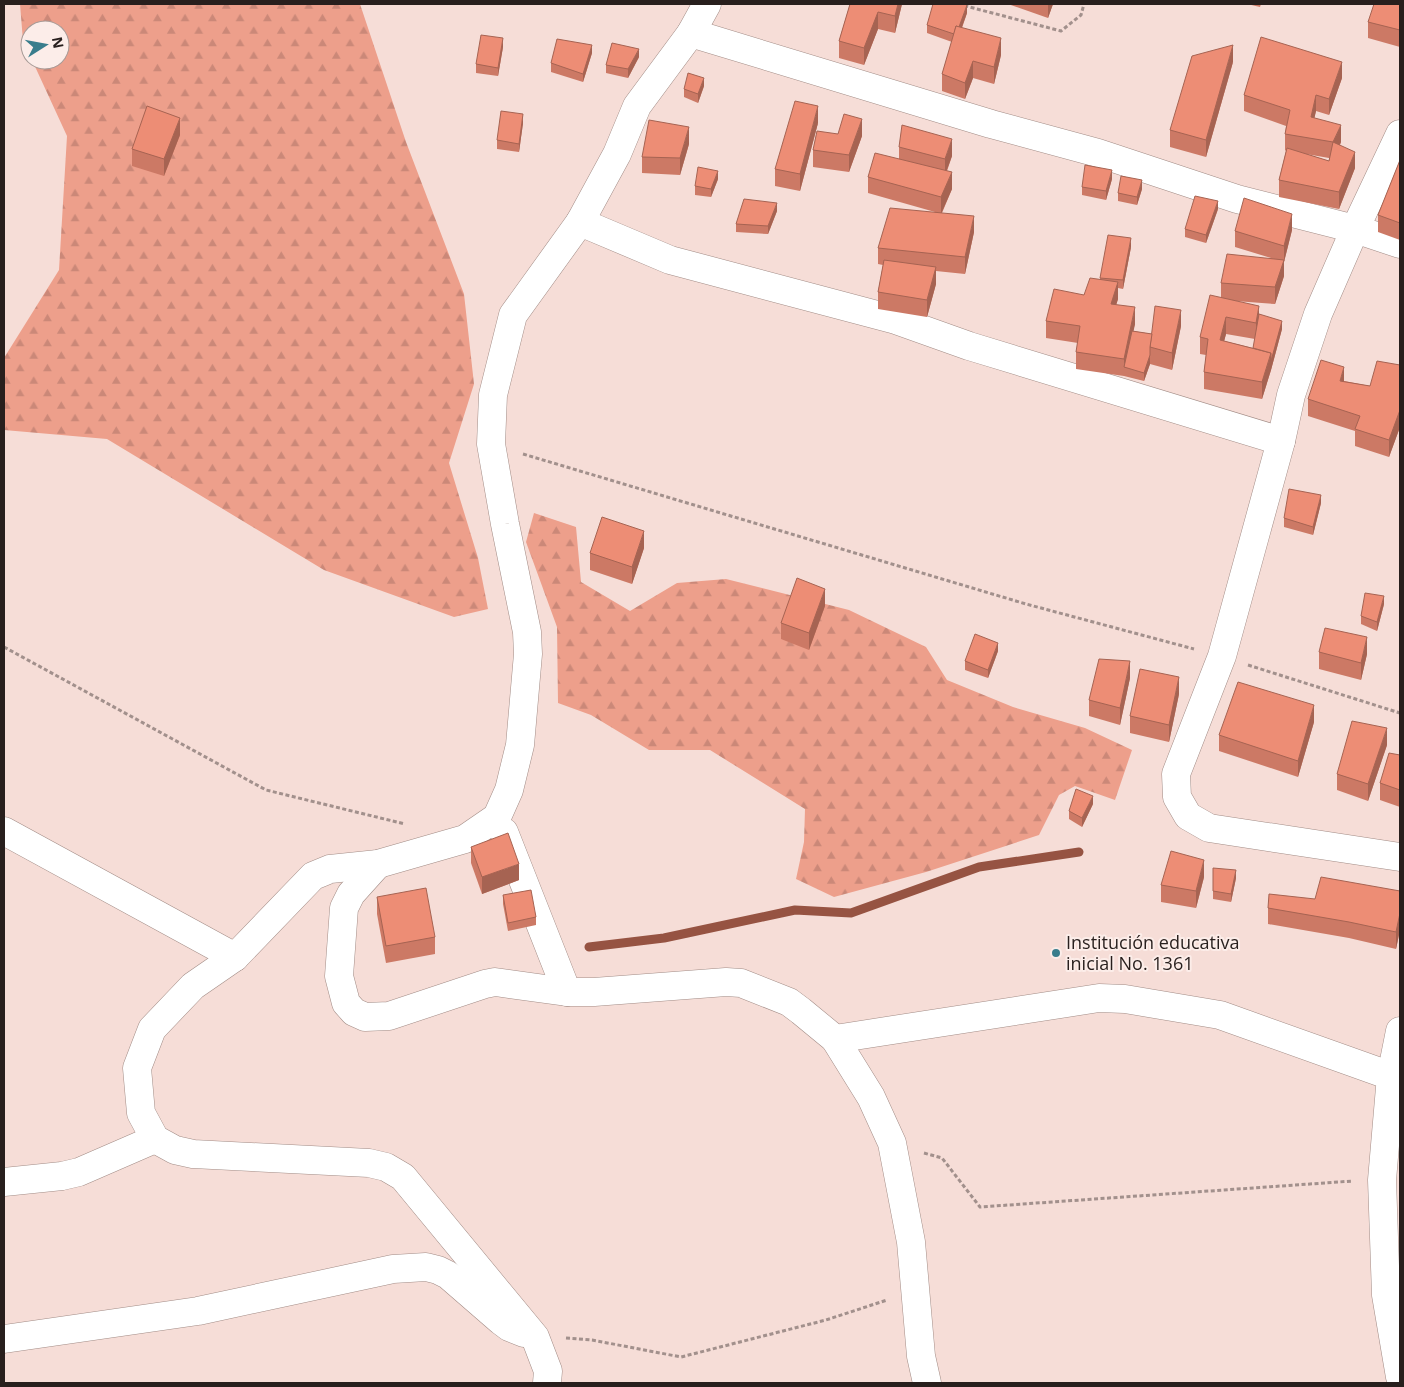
<svg xmlns="http://www.w3.org/2000/svg" width="1404" height="1387" font-family="'Open Sans',sans-serif">
	<defs>
		<pattern id="forest-firs" width="22" height="20" patternUnits="userSpaceOnUse" patternTransform="scale(1.25)"><rect width="22" height="20" fill="#ed9f8b"/><path d="M5 1l3.5 6h-7zM16 11l3.5 6h-7z" fill="#cb8878"/></pattern>
	</defs>
	<rect width="100%" height="100%" fill="#f6ddd7"/>
	<g fill="url(#forest-firs)">
		<path d="M20,4H360L406,142L464,294L474,384L449,463L478,558L488,609L454,617L324,570L107,439L4,430V358L59,270L67,136L32,60H60V30H30V56L23,41Z"/>
		<path d="M534,513L576,527L581,582L630,611L677,583L726,579L849,610L926,647L947,680L1013,707L1085,728L1132,750L1115,800L1075,786L1059,795L1039,835L926,872L834,897L796,879L804,842L805,809L710,750H649L591,715L558,703L557,627L526,542Z"/>
	</g>
	<g fill="none" stroke-linecap="round" stroke-linejoin="round">
		<path stroke="#965342" stroke-width="9" d="M589,947L664,938L795,910L851,913L979,867L1079,852"/>
		<defs>
			<g id="minor">
				<path d="M691,33L991,124L1098,153L1237,199L1355,229L1400,244"/>
				<path d="M1400,134L1355,229L1318,314L1291,395L1281,441L1222,656L1176,774L1177,797L1188,816L1209,828L1400,857"/>
				<path d="M580,222L670,260L896,320L969,346L1281,441"/>
				<path d="M4,831L235,957"/>
				<path d="M504,832L567,992"/>
				<path d="M378,864L351,894L344,908L339,976L346,1003L354,1012L365,1017L389,1016L485,984L495,982L567,992H594L726,982L741,983L789,1002L801,1011L835,1039L871,1097L892,1143L911,1242L921,1356L927,1383"/>
				<path d="M1400,1031L1391,1076L1382,1180L1386,1295L1400,1377"/>
				<path d="M835,1039L1099,998L1125,999L1220,1015L1391,1076"/>
				<path d="M4,1182L62,1176L79,1172L155,1139"/>
				<path d="M4,1339L198,1311L393,1269L426,1267L438,1270L448,1275L501,1321L509,1327L524,1333"/>
				<path d="M547,1383L548,1371L535,1337L403,1177L386,1167L369,1163L193,1154L175,1150L155,1139L141,1113L137,1068L152,1029L193,986L235,957L313,876L330,869L378,864L465,839L497,817L509,790L520,745L528,654L527,632L505,524L491,444L493,395L513,315L580,222L617,154L637,106L691,33L707,4"/>
			</g>
		</defs>
		<use href="#minor" stroke="#a28c86" stroke-width="29"/>
		<g stroke="#a2908c" stroke-width="3" stroke-dasharray="4 2.5" stroke-linecap="butt">
			<path d="M958,4L1061,31L1081,15L1084,4"/>
			<path d="M523,454L1026,604L1194,649"/>
			<path d="M4,647L266,790L405,824"/>
			<path d="M1248,665L1400,713"/>
			<path d="M924,1153L942,1158L980,1207L1353,1181"/>
			<path d="M566,1338L592,1340L681,1357L826,1320L887,1300"/>
		</g>
		<use href="#minor" stroke="#fff" stroke-width="28"/>
	</g>
	<g fill="#cc7965" fill-rule="evenodd">
		<path d="M850,4H902L895,33L878,29L864,65L839,58V41Z"/>
		<path d="M1008,4H1053L1048,18Z"/>
		<path d="M1247,4H1261L1260,7Z"/>
		<path d="M1400,4V47L1368,38V22Z"/>
		<path d="M967,13L962,28L1001,55L994,84L973,78L965,99L942,91V74L952,42L927,33V25Z"/>
		<path d="M503,47L498,76L476,73V64Z"/>
		<path d="M592,53L583,82L551,72V63Z"/>
		<path d="M639,57L628,78L606,73V65Z"/>
		<path d="M1233,62L1206,157L1170,147V130Z"/>
		<path d="M1342,78L1329,115L1316,111L1314,118L1341,142L1340,145L1355,168L1339,209L1279,197V180L1286,151L1285,150V134L1286,126L1244,111V95ZM1306,154L1329,158V161Z"/>
		<path d="M704,86L698,103L684,97V89Z"/>
		<path d="M523,123L519,152L497,149V140Z"/>
		<path d="M818,123L800,191L775,186V169Z"/>
		<path d="M838,134L862,136L849,172L813,167V150Z"/>
		<path d="M180,135L164,176L132,166V149Z"/>
		<path d="M689,144L680,175L642,173V157Z"/>
		<path d="M899,147L952,156L947,171L952,189L942,213L974,232L965,274L936,271V284L927,317L878,309V292L883,265L878,264V248L935,212L868,193V177L899,159Z"/>
		<path d="M1400,160V240L1378,232V215Z"/>
		<path d="M718,179L711,197L695,195V186Z"/>
		<path d="M1112,179L1106,200L1082,195V187Z"/>
		<path d="M1142,189L1137,205L1118,201V193Z"/>
		<path d="M1218,209L1206,243L1185,237V229Z"/>
		<path d="M777,211L768,234L736,232V224Z"/>
		<path d="M1292,230L1284,262V276L1275,304L1235,301L1259,314L1282,329L1271,370L1262,399L1204,389V372L1206,355L1200,354V337L1221,298V283L1271,258L1235,247V231ZM1226,334L1255,339L1253,348L1224,341Z"/>
		<path d="M1131,247L1123,289L1118,288V299L1116,305L1135,324L1133,331L1152,334L1181,326L1172,370L1150,364L1144,381L1124,376L1076,369V352L1078,343L1046,338V321L1084,295L1100,280V278Z"/>
		<path d="M1400,365V427L1389,457L1355,446V431L1308,416V399L1344,381L1370,386Z"/>
		<path d="M1321,503L1313,535L1284,527V518Z"/>
		<path d="M644,548L632,584L590,570V553Z"/>
		<path d="M1384,604L1377,631L1361,624V616Z"/>
		<path d="M825,606L809,650L781,639V623Z"/>
		<path d="M998,651L988,678L965,670V661Z"/>
		<path d="M1319,652L1367,654L1361,680L1319,669Z"/>
		<path d="M1130,678L1120,725L1089,716V700Z"/>
		<path d="M1179,694L1169,742L1130,733V716Z"/>
		<path d="M1314,722L1298,777L1219,751V735Z"/>
		<path d="M1387,745L1368,801L1337,790V774Z"/>
		<path d="M1400,755V807L1380,800V783Z"/>
		<path d="M1093,804L1082,827L1069,819V811Z"/>
		<path d="M471,847L519,880L482,894L471,863Z"/>
		<path d="M1213,868L1236,878L1231,902L1213,899Z"/>
		<path d="M1204,877L1196,908L1161,902V885Z"/>
		<path d="M1400,891V930L1396,949L1349,938L1268,924V908L1315,899Z"/>
		<path d="M503,895L536,917V925L508,931L503,904Z"/>
		<path d="M377,897L435,937V954L386,963L377,914Z"/>
	</g>
	<g fill="#a66352">
		<path d="M898,4H902L895,33V16Z"/>
		<path d="M1048,4H1053L1048,18Z"/>
		<path d="M967,5V13L956,43V35Z"/>
		<path d="M878,12V29L864,65V48Z"/>
		<path d="M503,38V47L498,76V68Z"/>
		<path d="M1001,38V55L994,84V67Z"/>
		<path d="M592,45V53L583,82V74Z"/>
		<path d="M1233,45V62L1206,157V140Z"/>
		<path d="M639,49V57L628,78V69Z"/>
		<path d="M973,61V78L965,99V83Z"/>
		<path d="M1342,62V78L1329,115V99Z"/>
		<path d="M704,78V86L698,103V94Z"/>
		<path d="M1316,95V111L1311,134V117Z"/>
		<path d="M818,106V123L800,191V174Z"/>
		<path d="M523,114V123L519,152V144Z"/>
		<path d="M180,118V135L164,176V159Z"/>
		<path d="M862,119V136L849,172V155Z"/>
		<path d="M1341,125V142L1333,159V142Z"/>
		<path d="M689,127V144L680,175V158Z"/>
		<path d="M952,139V156L945,175V159Z"/>
		<path d="M1355,152V168L1339,209V192Z"/>
		<path d="M1112,170V179L1106,200V191Z"/>
		<path d="M718,171V179L711,197V189Z"/>
		<path d="M952,172V189L941,214V197Z"/>
		<path d="M1142,180V189L1137,205V197Z"/>
		<path d="M1218,201V209L1206,243V235Z"/>
		<path d="M777,203V211L768,234V226Z"/>
		<path d="M1292,214V230L1284,262V246Z"/>
		<path d="M974,216V232L965,274V257Z"/>
		<path d="M1131,238V247L1123,289V280Z"/>
		<path d="M1284,260V276L1275,304V287Z"/>
		<path d="M936,267V284L927,317V300Z"/>
		<path d="M1118,282V299L1111,321V304Z"/>
		<path d="M1259,306V323L1256,340V323Z"/>
		<path d="M1135,307V324L1126,368L1124,367V359Z"/>
		<path d="M1181,310V326L1172,370V353Z"/>
		<path d="M1226,317V334L1220,357V340Z"/>
		<path d="M1282,321V329L1271,370L1262,399V382Z"/>
		<path d="M1150,355V364L1144,381V373Z"/>
		<path d="M1344,367V384L1340,381Z"/>
		<path d="M1400,410V427L1389,457V440Z"/>
		<path d="M1321,495V503L1313,535V527Z"/>
		<path d="M644,531V548L632,584V567Z"/>
		<path d="M825,589V606L809,650V633Z"/>
		<path d="M1384,596V604L1377,631V622Z"/>
		<path d="M1367,637V654L1361,680V663Z"/>
		<path d="M998,643V651L988,678V670Z"/>
		<path d="M1130,661V678L1120,725V708Z"/>
		<path d="M1179,677V694L1169,742V725Z"/>
		<path d="M1314,705V722L1298,777V761Z"/>
		<path d="M1387,728V745L1368,801V784Z"/>
		<path d="M1093,796V804L1082,827V818Z"/>
		<path d="M1204,860V877L1196,908V891Z"/>
		<path d="M519,864V880L482,894V877Z"/>
		<path d="M1236,870V878L1231,902V894Z"/>
		<path d="M1400,913V930L1396,949V932Z"/>
	</g>
	<g fill="#ed8d75" stroke="#a66352">
		<path d="M850,4H898L895,16L878,12L864,48L839,41Z"/>
		<path d="M933,4H964L967,5L959,27L956,26L954,34L927,25Z"/>
		<path d="M1374,4H1400V30L1368,22Z"/>
		<path d="M956,26L1001,38L994,67L973,61L965,83L942,74Z"/>
		<path d="M481,35L503,38L498,68L476,64Z"/>
		<path d="M1261,37L1342,62L1329,99L1316,95L1311,117L1341,125L1333,142L1285,134L1290,110L1244,95Z"/>
		<path d="M557,39L592,45L583,74L551,63Z"/>
		<path d="M612,43L639,49L628,69L606,65Z"/>
		<path d="M1233,45L1206,140L1170,130L1192,56Z"/>
		<path d="M688,73L704,78L698,94L684,89Z"/>
		<path d="M795,101L818,106L800,174L775,169Z"/>
		<path d="M147,106L180,118L164,159L132,149Z"/>
		<path d="M501,111L523,114L519,144L497,140Z"/>
		<path d="M844,114L862,119L849,155L813,150L817,131L838,134Z"/>
		<path d="M649,120L689,127L680,158L642,157Z"/>
		<path d="M902,125L952,139L945,159L899,147Z"/>
		<path d="M1333,142L1355,152L1339,192L1279,180L1287,148L1329,161Z"/>
		<path d="M875,153L952,172L941,197L868,177Z"/>
		<path d="M1400,160V223L1378,215Z"/>
		<path d="M1085,165L1112,170L1106,191L1082,187Z"/>
		<path d="M698,167L718,171L711,189L695,186Z"/>
		<path d="M1121,176L1142,180L1137,197L1118,193Z"/>
		<path d="M1195,196L1218,201L1206,235L1185,229Z"/>
		<path d="M1244,198L1292,214L1284,246L1235,231Z"/>
		<path d="M744,199L777,203L768,226L736,224Z"/>
		<path d="M890,208L974,216L965,257L878,248Z"/>
		<path d="M1108,235L1131,238L1123,280L1100,278Z"/>
		<path d="M1227,254L1284,260L1275,287L1221,283Z"/>
		<path d="M884,260L936,267L927,300L878,292Z"/>
		<path d="M1090,278L1118,282L1111,304L1135,307L1124,359L1076,352L1080,326L1046,321L1054,289L1084,295Z"/>
		<path d="M1210,295L1259,306L1256,323L1226,317L1220,340L1271,353L1262,382L1204,372L1208,339L1200,337Z"/>
		<path d="M1155,306L1181,310L1172,353L1150,347Z"/>
		<path d="M1259,314L1282,321L1271,361V353L1253,348Z"/>
		<path d="M1132,331L1152,334L1150,347V355L1144,373L1124,367Z"/>
		<path d="M1321,360L1344,367L1340,381L1370,386L1377,361L1400,365V410L1389,440L1355,429L1360,416L1308,399Z"/>
		<path d="M1289,489L1321,495L1313,527L1284,518Z"/>
		<path d="M602,517L644,531L632,567L590,553Z"/>
		<path d="M797,578L825,589L809,633L781,623Z"/>
		<path d="M1365,593L1384,596L1377,622L1361,616Z"/>
		<path d="M1325,628L1367,637L1361,663L1319,652Z"/>
		<path d="M975,634L998,643L988,670L965,661Z"/>
		<path d="M1099,659L1130,661L1120,708L1089,700Z"/>
		<path d="M1140,669L1179,677L1169,725L1130,716Z"/>
		<path d="M1238,682L1314,705L1298,761L1219,735Z"/>
		<path d="M1352,721L1387,728L1368,784L1337,774Z"/>
		<path d="M1389,753L1400,755V790L1380,783Z"/>
		<path d="M1076,789L1093,796L1082,818L1069,811Z"/>
		<path d="M508,833L519,864L482,877L471,847Z"/>
		<path d="M1171,851L1204,860L1196,891L1161,885Z"/>
		<path d="M1213,868L1236,870L1231,894L1213,891Z"/>
		<path d="M1321,877L1400,891V913L1396,932L1349,922L1268,908L1269,894L1315,899Z"/>
		<path d="M426,888L435,937L386,946L377,897Z"/>
		<path d="M531,890L536,917L508,923L503,895Z"/>
	</g>
	<circle fill="#397d8c" stroke="#fcede9" stroke-width="2" cx="1056" cy="953" r="5"/>
	<g text-anchor="middle" stroke-width="4" stroke-linejoin="round" paint-order="stroke">
		<g font-size="18" fill="#281f1d" stroke="#fcede9" text-anchor="start">
			<text x="1066" y="949">Institución educativa<tspan x="1066" dy="21">inicial No. 1361</tspan></text>
		</g>
	</g>
	<rect width="1404" height="1387" fill="none" stroke="#281f1d" stroke-width="10"/>
	<g transform="translate(45 45) rotate(79)"><circle r="24" fill="#fcede9" stroke="#a79b97"/>
	<path d="M0-4L9 19L0 12L-9 19Z" fill="#397d8c"/>
	<text y="-8" font-size="14" font-weight="bold" text-anchor="middle" fill="#281f1d">N</text>
	</g>
</svg>
